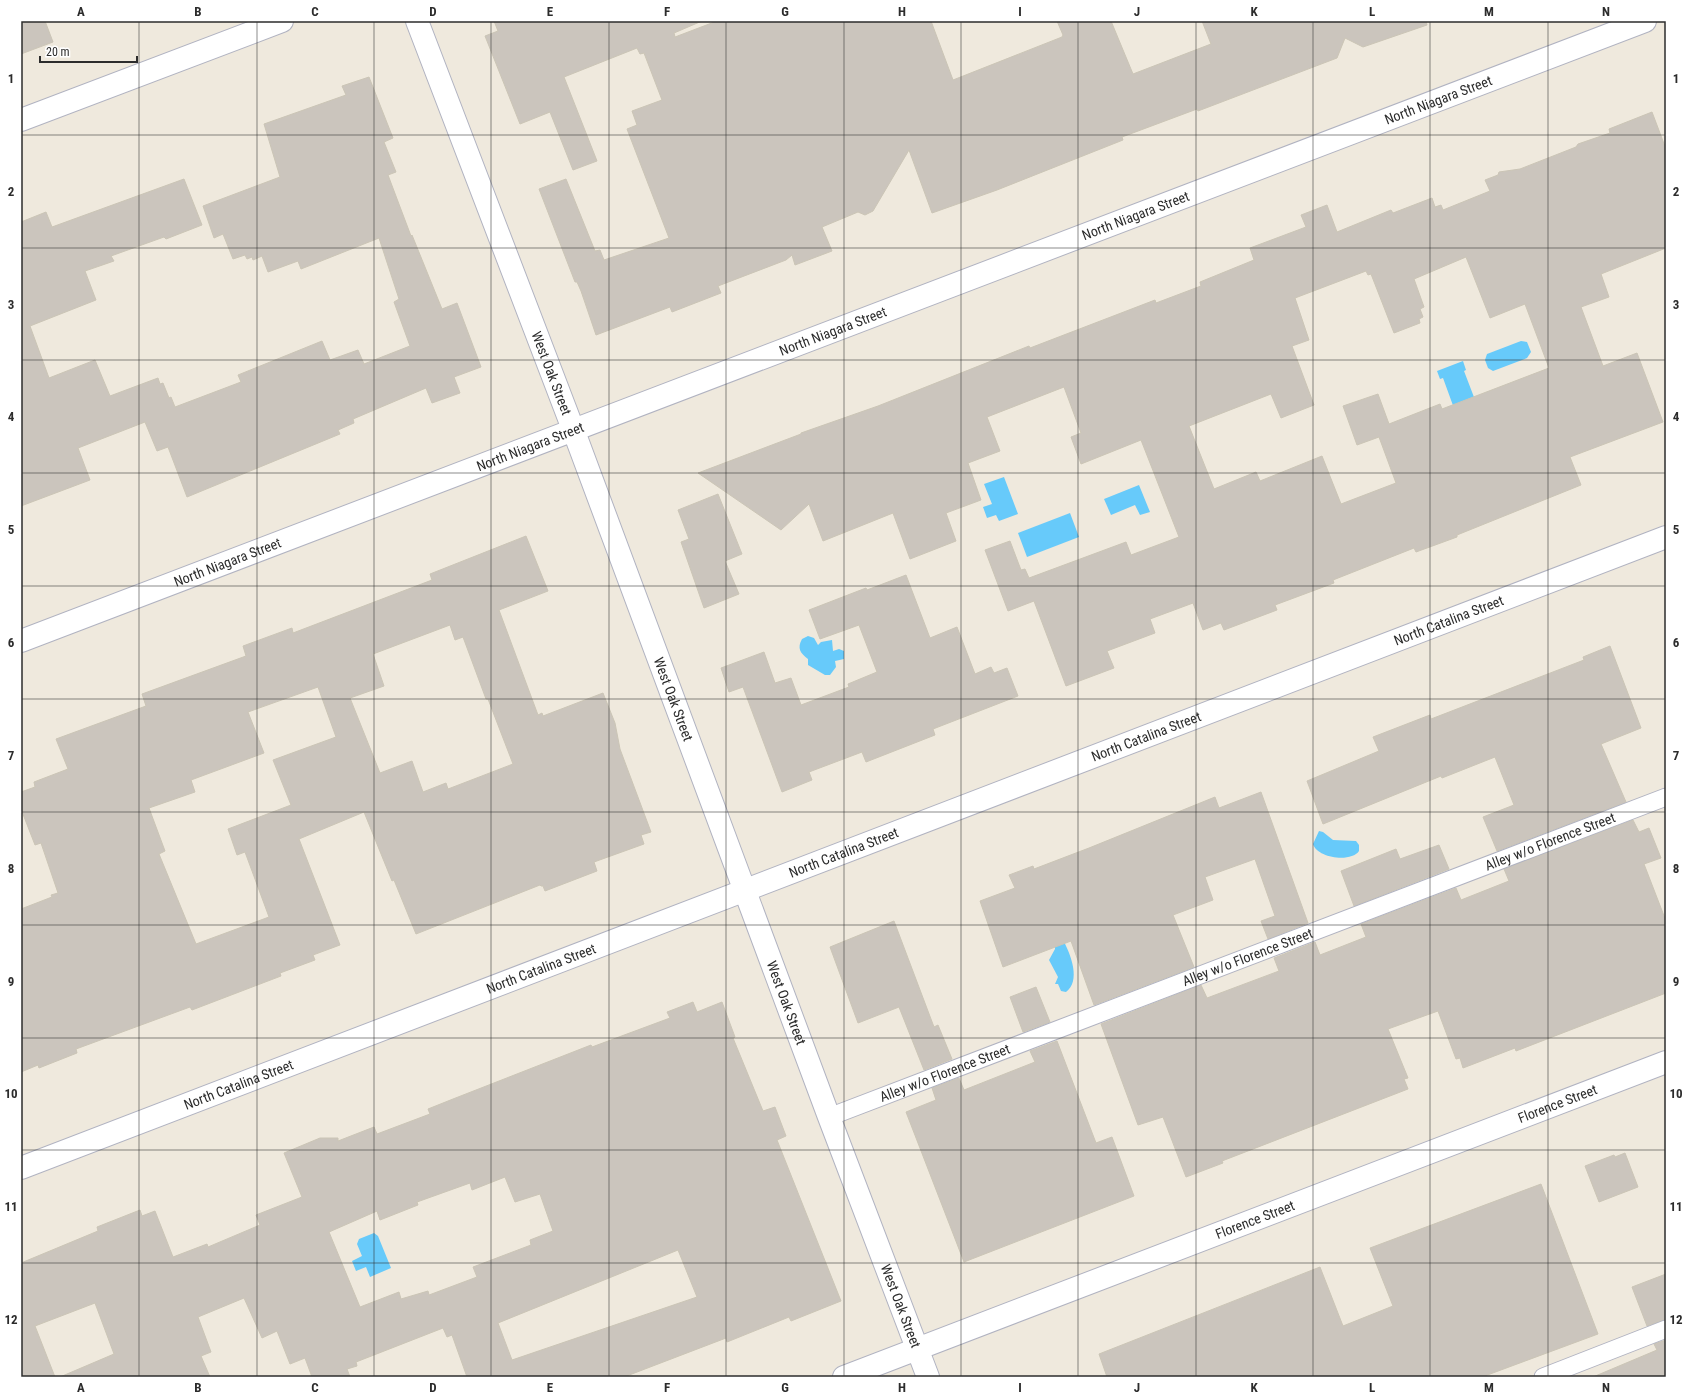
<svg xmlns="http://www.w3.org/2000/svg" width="1687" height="1398" font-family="'Roboto Condensed',sans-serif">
	<rect width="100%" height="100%" fill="#efe9dd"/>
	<g fill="#67cafa">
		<path d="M1521,341L1527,342L1531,352L1527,358L1493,371L1488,368L1485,360L1487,354Z"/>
		<path d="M1463,361L1466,370L1464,371L1477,405L1459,422L1443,378L1440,379L1437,371Z"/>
		<path d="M1004,477L1018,514L999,521L996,515L987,518L983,507L992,504L984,484Z"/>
		<path d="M1139,485L1150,512L1140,515L1135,505L1111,515L1104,499Z"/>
		<path d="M1070,513L1079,537L1027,557L1018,533Z"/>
		<path d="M808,636L814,638L818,645L821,642L832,640L833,651L839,649L844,651V659L835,661L836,667L830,675H825L808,665V659C800,653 797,648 802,639Z"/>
		<path d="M1319,831L1323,832L1333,840L1356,841L1359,845V851C1351,863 1317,858 1313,844Z"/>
		<path d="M1055,942H1064C1071,955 1081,981 1066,992L1061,991L1058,984H1055L1058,977L1049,960L1055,949Z"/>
		<path d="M374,1233L378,1236L391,1268L370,1277L366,1267L356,1271L352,1261L362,1256L357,1244L359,1239Z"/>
	</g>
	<g fill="#cbc5bd" stroke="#cbc5b6" fill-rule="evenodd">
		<path d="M21,21H45L53,42L21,54Z"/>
		<path d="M494,21H702L674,33L675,37L717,21H931L953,80L1062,37L1063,35L1057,21H1111L1133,74L1211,44L1202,21H1426L1427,25L1363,47L1345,38L1337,58L1198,111L1197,109L1122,137L1123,140L997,190L932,213L909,150L873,211L865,215L858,212L822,227L832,251L795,265L792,255L786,260L718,286L721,293L672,312L670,307L596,335L581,291L577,282H575L539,189L566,179L595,251L600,250L604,260L669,238L627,129L637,125L632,111L662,100L644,53L640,54L637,48L564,77L597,161L573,170L550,112L520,124L485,36L498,31Z"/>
		<path d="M369,77L393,138L384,142L396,172L388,175L411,236L412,235L442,309L457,303L481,367L454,377L460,393L432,403L426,388L353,419L354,423L338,430L340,434L187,497L168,447L157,451L145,422L78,448L90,480L21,506V222L46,212L52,227L184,179L202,225L166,239L164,237L111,256L114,261L85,271L96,300L30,326L49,378L95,360L110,396L158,378L160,384L163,383L169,398L171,397L175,407L241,382L238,375L322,341L330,360L358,350L364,364L410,346L394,302L399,299L379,238L301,269L298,261L268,272L262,256L253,260L252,257L247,259L245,255L233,259L223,234L214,238L203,206L280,177L264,124L346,95L342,86Z"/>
		<path d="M1652,112L1666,149V248L1601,274L1609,297L1581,307L1603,366L1637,353L1663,422L1570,457L1581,485L1457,535V537L1416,552L1414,548L1333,580L1334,583L1275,605L1277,610L1224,630L1221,623L1203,630L1193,603L1150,619L1155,633L1107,651L1114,668L1066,686L1034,601L1008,611L985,550L1010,541L1021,570L1025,569L1029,578L1126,542L1131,555L1179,537L1141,440L1081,464L1071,437L1081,433L1064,387L987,417L1000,451L968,463L981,500L946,513L956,541L910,559L893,513L823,541L809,504L781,530L698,473L801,434V433L878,406L1029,346L1030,348L1155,300L1156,303L1201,286L1200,282L1254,260L1250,248L1306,227L1301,215L1327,205L1337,232L1391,210L1393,213L1432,198L1435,207L1441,205L1443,210L1490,191L1485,180L1498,175L1499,172L1520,169L1576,147L1578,144L1610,133L1609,129ZM1466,257L1490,318L1525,304L1549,368L1442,409L1440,404L1389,424L1378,394L1343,406L1357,445L1379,437L1396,483L1341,504L1322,456L1260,481L1256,472L1214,489L1189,426L1271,394L1281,418L1314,405L1292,346L1309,340L1295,298L1366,271L1368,275L1371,274L1394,333L1420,323L1419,319L1423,317L1420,309L1424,307L1414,279Z"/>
		<path d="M718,494L742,554L725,561L739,594L704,608L681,542L689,539L678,510Z"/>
		<path d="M526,536L548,591L499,610L538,715L542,713L543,716L603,693L615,723L620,749L651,832L641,835L644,844L594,862L597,871L545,891L543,886H541L540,885L416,934L394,880L392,881L364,812L299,839L340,945L313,955L315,960L280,973L281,976L192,1010L190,1007L76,1049L77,1053L39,1068L38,1065L21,1072V909L52,897L51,895L58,893L41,843L35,845L21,809V792L35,787L34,782L68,769L56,739L146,706L142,694L246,656L243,646L292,628L293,633L432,580L430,574ZM450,625L455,640L463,637L486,699H488L513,764L448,789L446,783L423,792L412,761L380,773L350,698L384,686L373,654ZM318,687L336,737L273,760L291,805L228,829L237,855L245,852L269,917L196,944L159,854L165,851L149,808L195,792L191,780L264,753L248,712Z"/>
		<path d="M906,575L930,638L957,627L975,674L991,667L994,673L1007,668L1018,696L933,729L935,735L866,762L862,752L809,772L812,780L782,792L743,687L729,692L721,668L764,652L775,683L791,678L801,705L849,687L848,684L877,672L859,625L820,639L809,610L866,588L867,590Z"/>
		<path d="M1610,646L1641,728L1601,744L1626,802L1497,851L1483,817L1514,805L1495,757L1442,778L1441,776L1323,824L1307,781L1379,751L1373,737L1430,715L1431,719L1584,660L1583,657Z"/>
		<path d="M1261,792L1308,923L1268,939L1261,921L1275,916L1255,859L1205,877L1213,900L1173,915L1194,967L1094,1005L1071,941L1003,967L980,901L1015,888L1009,875L1033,866L1034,869L1089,848L1215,797L1219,808Z"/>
		<path d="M1633,820L1639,832L1649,828L1661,858L1644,864L1666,921V993L1516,1051L1515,1048L1463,1068L1460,1058L1456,1059L1438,1011L1388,1029L1408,1078L1404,1079L1408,1089L1222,1161L1223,1163L1186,1177L1163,1117L1138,1125L1101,1024L1201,985L1207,998L1279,971L1274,958L1315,942L1320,955L1366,937L1361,924L1456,888L1461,900L1509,881L1504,869Z"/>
		<path d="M1439,845L1449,869L1354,906L1341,871L1396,849L1400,859Z"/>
		<path d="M894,921L934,1027L938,1025L952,1059L924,1070L899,1007L858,1023L830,947Z"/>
		<path d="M1036,987L1050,1022L1023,1032L1010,997Z"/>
		<path d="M693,1002L697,1012L722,1002L735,1037L733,1038L763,1111L775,1107L786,1136L777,1140L841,1301L791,1321L789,1317L727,1342L726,1338L624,1377H467L452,1335L447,1337L443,1328L356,1362L357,1366L347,1369L350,1377H312L305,1358L290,1364L277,1331L262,1338L244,1298L198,1317L211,1352L201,1356L210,1377H60L114,1354L95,1303L35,1326L55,1377H21V1263L98,1231L97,1227L140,1210L142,1216L155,1211L173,1257L207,1244L208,1247L260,1225L256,1215L302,1197L284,1153L320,1138H338V1141L374,1127L377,1134L430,1114L428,1109L453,1099L591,1045L592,1047L670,1018L667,1012ZM505,1177L515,1202L540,1194L553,1231L530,1240L531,1245L473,1267L477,1277L429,1295L428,1291L401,1299L399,1292L360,1307L329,1232L377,1211L380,1220L418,1205L417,1202L470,1183L472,1190ZM678,1250L697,1297L512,1360L498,1323Z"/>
		<path d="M1057,1041L1096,1143L1112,1137L1134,1196L964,1262L906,1112L936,1100L932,1088L959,1078L964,1090L1035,1062L1030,1051Z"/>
		<path d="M1625,1153L1638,1187L1599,1202L1585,1166L1614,1155L1615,1157Z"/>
		<path d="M1541,1184L1598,1334L1482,1377H1107L1099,1354L1320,1267L1343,1326L1393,1306L1370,1248Z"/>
		<path d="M1666,1274V1319L1647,1326L1632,1287Z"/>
		<path d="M1666,1340V1377H1593L1657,1350L1654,1344Z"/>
	</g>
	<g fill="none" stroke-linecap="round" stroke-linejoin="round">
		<defs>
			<g id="lane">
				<path id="s1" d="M829,1117L1666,797"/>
				<path d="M1543,1377L1666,1329"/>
			</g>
			<g id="street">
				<path id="s2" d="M417,21L573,429L829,1117L928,1377"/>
				<path d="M21,120L282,21"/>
				<path id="s3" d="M21,641L1645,21"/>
				<path id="s4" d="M21,1168L1666,537"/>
				<path id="s5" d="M844,1377L1666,1062"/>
			</g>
		</defs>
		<use href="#lane" stroke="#b1b3c1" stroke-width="19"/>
		<use href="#street" stroke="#b1b3c1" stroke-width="24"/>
		<use href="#lane" stroke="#fff" stroke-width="17"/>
		<use href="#street" stroke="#fff" stroke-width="22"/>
	</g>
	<path fill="none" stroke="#2c2c2c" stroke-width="1" stroke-opacity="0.55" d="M139,21V1377M257,21V1377M374,21V1377M491,21V1377M609,21V1377M726,21V1377M844,21V1377M961,21V1377M1078,21V1377M1196,21V1377M1313,21V1377M1430,21V1377M1548,21V1377M21,135H1666M21,248H1666M21,360H1666M21,473H1666M21,586H1666M21,699H1666M21,812H1666M21,925H1666M21,1038H1666M21,1150H1666M21,1263H1666"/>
	<g text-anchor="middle" stroke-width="3" stroke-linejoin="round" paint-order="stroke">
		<g font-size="14" fill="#2c2c2c" stroke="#fff">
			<text dy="5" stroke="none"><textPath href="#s3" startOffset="1517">North Niagara Street</textPath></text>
			<text dy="5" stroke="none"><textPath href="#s3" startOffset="1193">North Niagara Street</textPath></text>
			<text dy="5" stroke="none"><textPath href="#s3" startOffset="869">North Niagara Street</textPath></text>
			<text dy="5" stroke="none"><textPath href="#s2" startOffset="377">West Oak Street</textPath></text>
			<text dy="5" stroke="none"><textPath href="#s3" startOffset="545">North Niagara Street</textPath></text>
			<text dy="5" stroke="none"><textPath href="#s3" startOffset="221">North Niagara Street</textPath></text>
			<text dy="5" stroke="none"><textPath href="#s4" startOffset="1529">North Catalina Street</textPath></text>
			<text dy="5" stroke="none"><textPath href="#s2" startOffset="725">West Oak Street</textPath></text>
			<text dy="5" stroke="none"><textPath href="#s4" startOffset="1205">North Catalina Street</textPath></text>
			<text dy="5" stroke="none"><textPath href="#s1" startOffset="772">Alley w/o Florence Street</textPath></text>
			<text dy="5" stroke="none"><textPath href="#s4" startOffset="881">North Catalina Street</textPath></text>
			<text dy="5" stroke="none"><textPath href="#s1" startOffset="448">Alley w/o Florence Street</textPath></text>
			<text dy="5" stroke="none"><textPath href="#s4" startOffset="557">North Catalina Street</textPath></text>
			<text dy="5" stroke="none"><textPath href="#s2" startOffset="1049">West Oak Street</textPath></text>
			<text dy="5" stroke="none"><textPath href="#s1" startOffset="124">Alley w/o Florence Street</textPath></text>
			<text dy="5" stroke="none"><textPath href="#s4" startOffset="233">North Catalina Street</textPath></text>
			<text dy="5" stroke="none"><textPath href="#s5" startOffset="764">Florence Street</textPath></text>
			<text dy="5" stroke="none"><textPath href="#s5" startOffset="440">Florence Street</textPath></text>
			<text dy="5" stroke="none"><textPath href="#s2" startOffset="1373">West Oak Street</textPath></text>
		</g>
	</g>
	<rect width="1687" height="1398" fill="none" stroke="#ffffff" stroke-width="44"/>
	<path d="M40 56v6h97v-6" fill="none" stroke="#2c2c2c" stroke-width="2"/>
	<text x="46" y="56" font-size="12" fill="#2c2c2c" stroke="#ffffff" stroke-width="3" paint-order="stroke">20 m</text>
	<rect x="22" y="22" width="1643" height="1354" fill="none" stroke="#2c2c2c" stroke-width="1.5"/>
	<g font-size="13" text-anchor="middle" font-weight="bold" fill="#2c2c2c">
		<text x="81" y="16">A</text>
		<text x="198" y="16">B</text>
		<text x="315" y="16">C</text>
		<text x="433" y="16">D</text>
		<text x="550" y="16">E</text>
		<text x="667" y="16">F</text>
		<text x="785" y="16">G</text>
		<text x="902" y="16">H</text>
		<text x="1020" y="16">I</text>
		<text x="1137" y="16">J</text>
		<text x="1254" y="16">K</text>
		<text x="1372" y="16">L</text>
		<text x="1489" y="16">M</text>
		<text x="1606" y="16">N</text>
		<text x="11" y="83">1</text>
		<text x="1676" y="83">1</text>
		<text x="11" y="196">2</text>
		<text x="1676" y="196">2</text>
		<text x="11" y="309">3</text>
		<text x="1676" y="309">3</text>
		<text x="11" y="421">4</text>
		<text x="1676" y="421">4</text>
		<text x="11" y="534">5</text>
		<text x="1676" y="534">5</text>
		<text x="11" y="647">6</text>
		<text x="1676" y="647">6</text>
		<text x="11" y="760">7</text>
		<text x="1676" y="760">7</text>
		<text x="11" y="873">8</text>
		<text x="1676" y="873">8</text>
		<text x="11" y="986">9</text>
		<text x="1676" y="986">9</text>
		<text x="11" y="1098">10</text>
		<text x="1676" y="1098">10</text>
		<text x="11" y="1211">11</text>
		<text x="1676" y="1211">11</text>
		<text x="11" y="1324">12</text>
		<text x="1676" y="1324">12</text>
		<text x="81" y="1392">A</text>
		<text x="198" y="1392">B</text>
		<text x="315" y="1392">C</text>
		<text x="433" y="1392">D</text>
		<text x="550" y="1392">E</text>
		<text x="667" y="1392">F</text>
		<text x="785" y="1392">G</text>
		<text x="902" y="1392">H</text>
		<text x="1020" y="1392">I</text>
		<text x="1137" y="1392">J</text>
		<text x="1254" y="1392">K</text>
		<text x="1372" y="1392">L</text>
		<text x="1489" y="1392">M</text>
		<text x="1606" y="1392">N</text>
	</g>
</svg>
